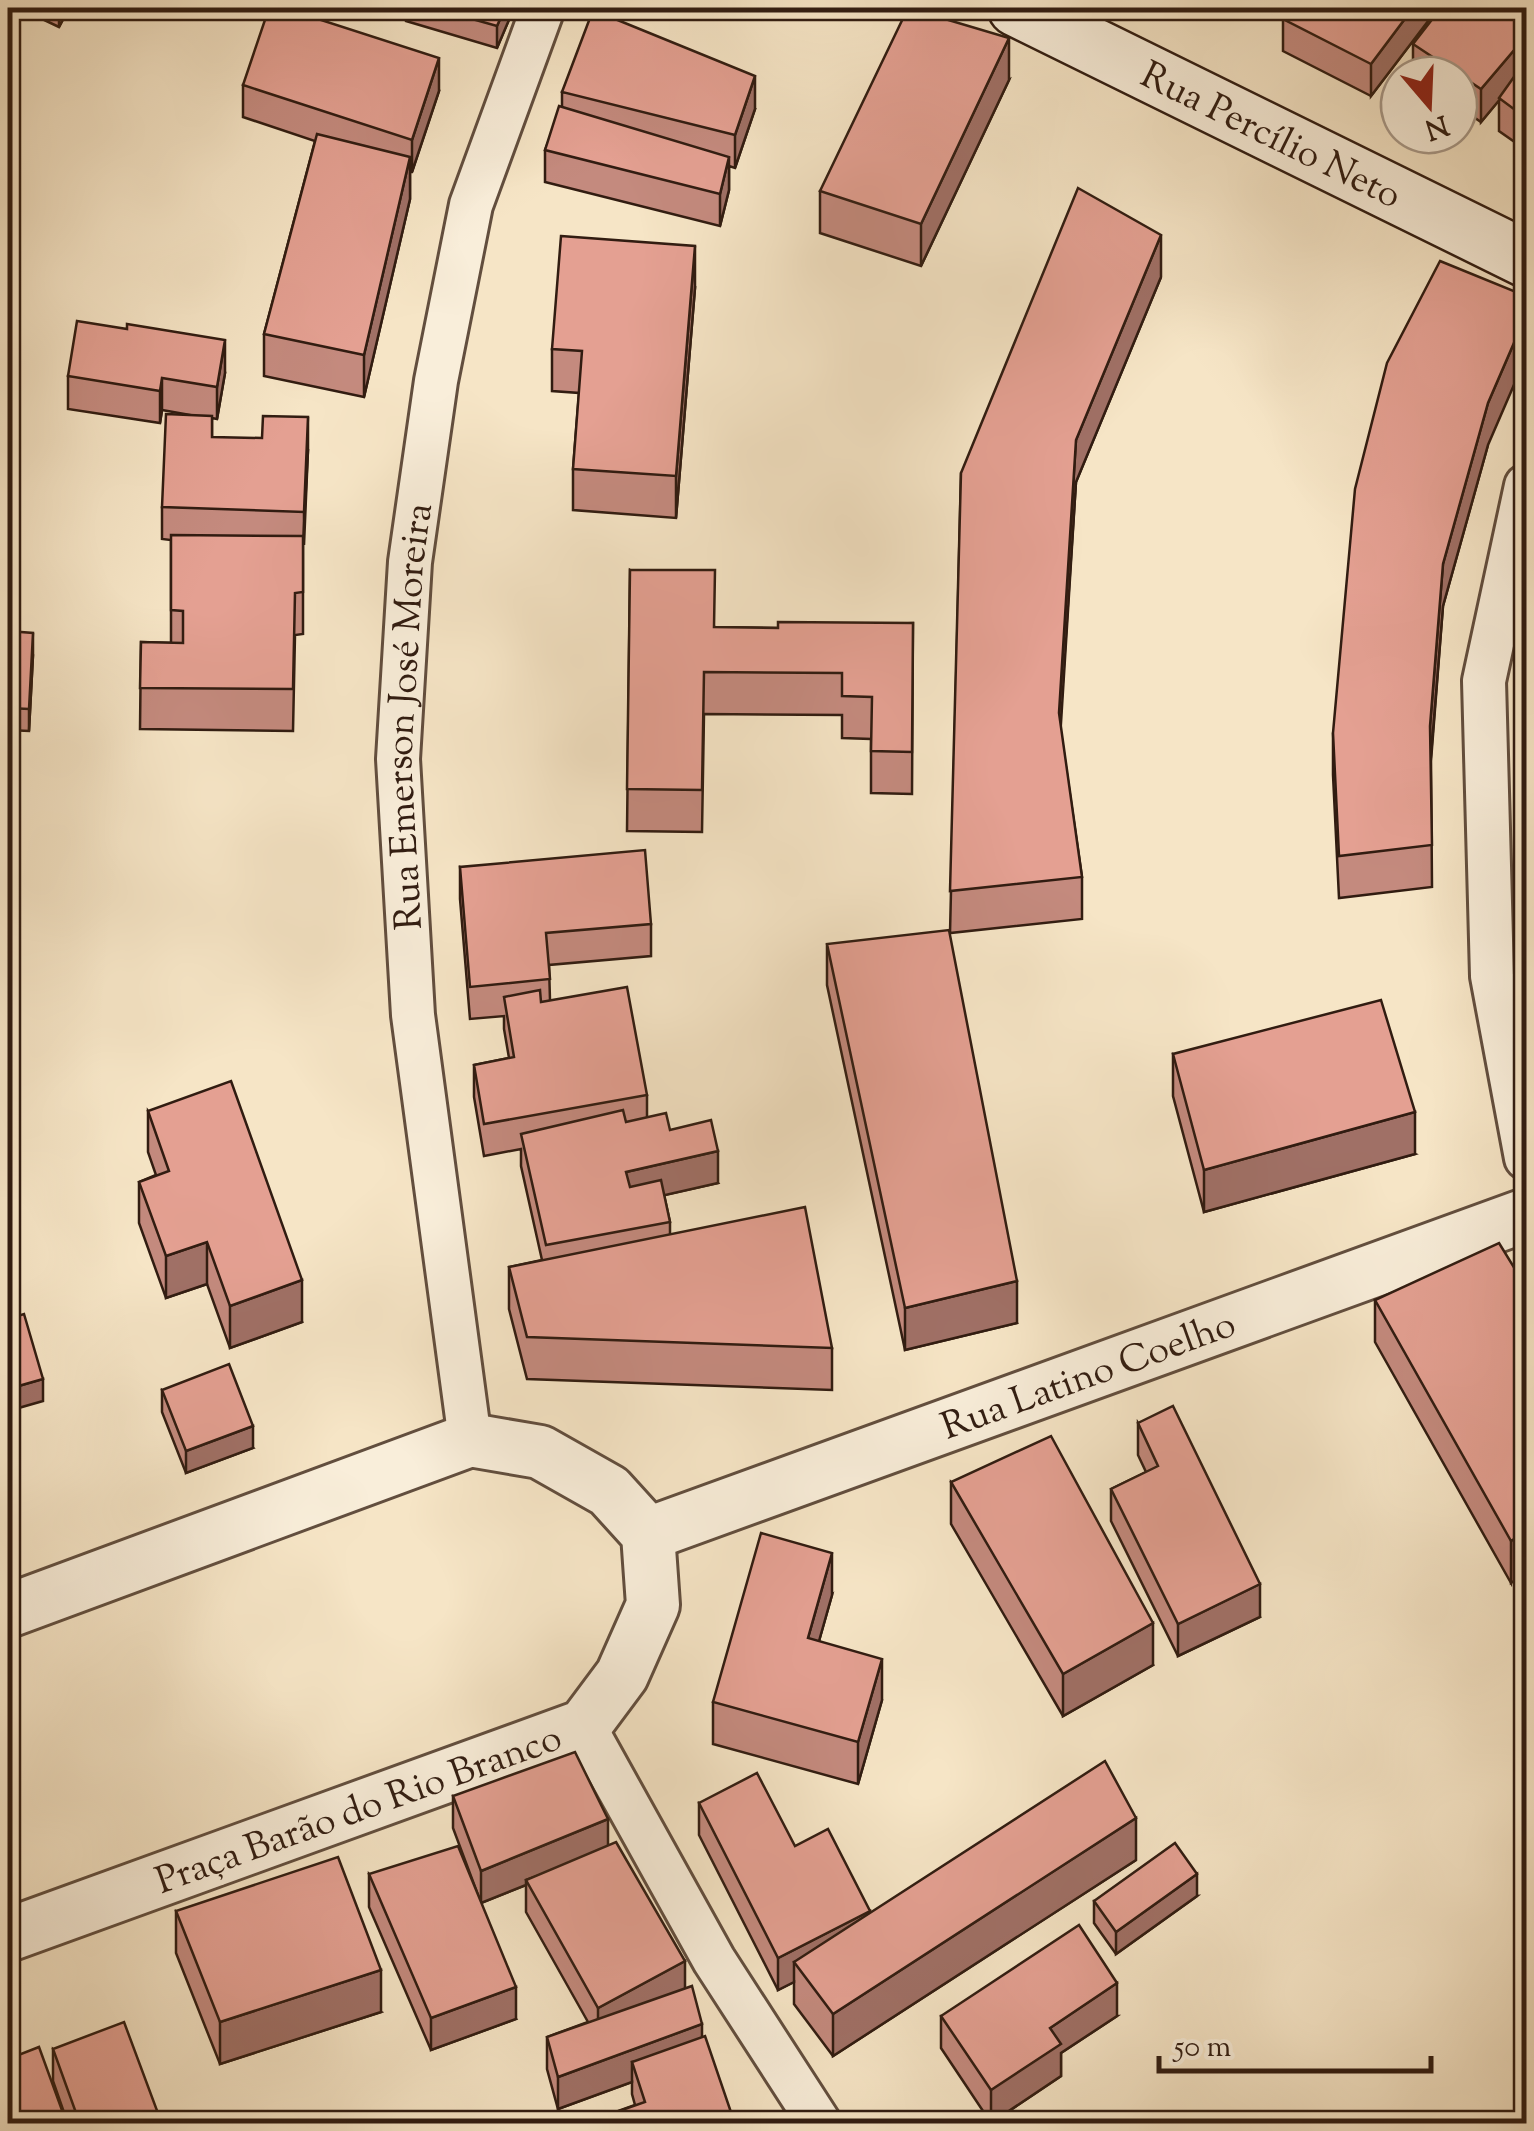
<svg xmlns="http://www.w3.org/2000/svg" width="1534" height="2131" font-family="'Sorts Mill Goudy',serif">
	<rect width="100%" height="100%" fill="#f6e5c6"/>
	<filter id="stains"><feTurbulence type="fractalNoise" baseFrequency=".002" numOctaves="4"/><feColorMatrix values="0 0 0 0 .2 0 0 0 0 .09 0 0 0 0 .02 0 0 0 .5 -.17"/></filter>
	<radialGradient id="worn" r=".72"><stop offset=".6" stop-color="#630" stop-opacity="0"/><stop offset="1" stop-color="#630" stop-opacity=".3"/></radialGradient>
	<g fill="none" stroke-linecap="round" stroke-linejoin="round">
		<defs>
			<g id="minor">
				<path d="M1526,486L1484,681L1492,976L1526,1158"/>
				<path id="s1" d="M470,1440L413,1015L398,759L410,562L436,381L471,205L543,8"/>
				<path d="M584,1726L714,1960L820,2124"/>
			</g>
			<g id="tertiary">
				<path id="s2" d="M648,1534L1526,1215"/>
				<path d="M8,1611L470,1440L540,1452L609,1491L648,1534L653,1605L622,1675L584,1726L8,1935"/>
			</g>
			<g id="secondary">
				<path id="s3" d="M1016,8L1526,259"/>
			</g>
		</defs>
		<use href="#minor" stroke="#624e3e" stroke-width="48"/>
		<use href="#tertiary" stroke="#624e3e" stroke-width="58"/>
		<use href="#secondary" stroke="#311c11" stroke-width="60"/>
		<use href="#minor" stroke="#f9eeda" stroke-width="42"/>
		<use href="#tertiary" stroke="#f9eeda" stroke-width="52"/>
		<use href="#secondary" stroke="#f9eeda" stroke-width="55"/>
	</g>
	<g fill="#c48a7e" stroke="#311c11" stroke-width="2.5">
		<path d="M19,8H69L59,27Z"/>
		<path d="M406,8H514L497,48L406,21Z"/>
		<path d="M1438,8L1371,96L1283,51V19Z"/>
		<path d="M1526,8V150L1499,131V100L1481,122L1459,107V75H1413V44Z"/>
		<path d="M1009,80L921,266L820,233V191Z"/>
		<path d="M243,85L439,91L412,172H410V199L364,397L264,376V334L315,141L243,117Z"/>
		<path d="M562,92L755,109L735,168L729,166V190L720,226L545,182V150L562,107Z"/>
		<path d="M1161,277L1076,482L1060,726L1082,877V919L950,933L961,473Z"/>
		<path d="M695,288L676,518L573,510V469L579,393L552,391V349Z"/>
		<path d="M225,373L217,419L212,418V437L308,450L303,545V634L295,635L293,731L140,729L141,642L171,643V540L162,539V507L190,415L162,410L160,423L68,409V376Z"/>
		<path d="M1488,445L1443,606L1431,761L1432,887L1339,898L1333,775V733Z"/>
		<path d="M630,570L715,627L778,628L913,623L912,794L871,793V739L842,738V715L704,714L702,832L627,831Z"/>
		<path d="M8,631L33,655L29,731L8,730Z"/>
		<path d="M460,867L651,924V956L549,965L550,1000L647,1095V1117L670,1130L718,1183L664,1195L670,1222V1234L832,1348V1390L527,1379L509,1309V1267L542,1260L521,1166V1149L484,1156L474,1097V1065L509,1058L504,1029V1016L470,1019L460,899Z"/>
		<path d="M827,944L1017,1323L905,1350L827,985Z"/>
		<path d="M1173,1054L1415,1154L1204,1212L1173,1096Z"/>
		<path d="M148,1111L302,1322L230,1348L207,1284L166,1298L139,1223V1182L156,1175L148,1152Z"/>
		<path d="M1526,1287L1511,1583L1375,1342V1300Z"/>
		<path d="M162,1390L253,1448L186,1473L162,1412Z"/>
		<path d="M1138,1423L1260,1617L1178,1656L1111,1521V1489L1146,1472L1138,1455Z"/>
		<path d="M951,1482L1153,1665L1063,1716L951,1524Z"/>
		<path d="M832,1595L819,1641L882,1700L858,1784L713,1744V1702Z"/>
		<path d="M1526,1739V1791L1521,1786V1744Z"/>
		<path d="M453,1796L608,1845L685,1988L702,2037L735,2124H599V2118L635,2105L632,2094V2082L558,2109L547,2069V2037L588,2022L526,1912V1885L481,1903L453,1828Z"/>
		<path d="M699,1803L795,1846L870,1913L1136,1860L833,2056L794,2004V1982L778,1990L699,1835Z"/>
		<path d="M369,1874L516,2019L431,2050L369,1907Z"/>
		<path d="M1197,1896L1116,1954L1094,1923V1901Z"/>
		<path d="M176,1911L381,2012L220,2064L176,1953Z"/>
		<path d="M1526,1985V2029L1521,2023V1991Z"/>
		<path d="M941,2016H1117L1061,2053V2076L991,2123L941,2048Z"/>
		<path d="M53,2049L162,2124H68L53,2081Z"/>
	</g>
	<g fill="#a07066" stroke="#311c11" stroke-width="2.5">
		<path d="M59,8H69L59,27Z"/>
		<path d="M505,8H514L497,48V26Z"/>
		<path d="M1413,8H1438L1371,96V64Z"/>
		<path d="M1526,36V68L1481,122V89Z"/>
		<path d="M1009,38V80L921,266V224Z"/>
		<path d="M439,58V91L412,172V140Z"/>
		<path d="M755,76V109L735,168V135Z"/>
		<path d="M410,157V199L364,397V355Z"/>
		<path d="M729,157V190L720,226V194Z"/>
		<path d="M1161,235V277L1076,482L1059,755V713L1076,440Z"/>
		<path d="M695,246V288L676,518V476Z"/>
		<path d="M1526,315V357L1488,445L1443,606L1430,768V726L1443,564L1488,403Z"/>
		<path d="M225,340V373L217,419V387Z"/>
		<path d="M162,378V410L160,423V391Z"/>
		<path d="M308,417V450L304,545V512Z"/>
		<path d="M33,633V655L29,731V709Z"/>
		<path d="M1415,1112V1154L1204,1212V1170Z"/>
		<path d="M718,1151V1183L626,1204V1172Z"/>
		<path d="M207,1242V1284L166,1298V1256Z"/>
		<path d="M302,1280V1322L230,1348V1306Z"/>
		<path d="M1017,1281V1323L905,1350V1308Z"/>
		<path d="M43,1379V1401L8,1411V1389Z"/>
		<path d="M253,1426V1448L186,1473V1451Z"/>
		<path d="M13,1434V1456L8,1464V1442Z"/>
		<path d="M1526,1531V1573L1511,1583V1541Z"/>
		<path d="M832,1553V1595L808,1680V1638Z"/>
		<path d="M1260,1584V1617L1178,1656V1624Z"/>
		<path d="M1153,1623V1665L1063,1716V1674Z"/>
		<path d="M882,1659V1700L858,1784V1742Z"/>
		<path d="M1136,1818V1860L833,2056V2014Z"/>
		<path d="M608,1819V1851L526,1880V1885L481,1903V1871Z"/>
		<path d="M1197,1874V1896L1116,1954V1932Z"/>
		<path d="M870,1911V1943L794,1962V1982L778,1990V1958Z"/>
		<path d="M685,1961V1993L598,2040V2008Z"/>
		<path d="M381,1970V2012L220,2064V2022Z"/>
		<path d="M1117,1983V2016L1061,2053V2076L991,2123V2090L1050,2028Z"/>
		<path d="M516,1987V2019L431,2050V2018Z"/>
		<path d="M702,2024V2056L632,2062V2082L558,2109V2077Z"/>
	</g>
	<g fill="#e4a092" stroke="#311c11" stroke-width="2.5">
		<path d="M269,8H284L439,58L412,140L243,85Z"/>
		<path d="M433,8H505L497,26Z"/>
		<path d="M908,8L1009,38L921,224L820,191Z"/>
		<path d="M1291,8H1413L1371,64L1283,19Z"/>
		<path d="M1441,8H1526V36L1481,89L1413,44Z"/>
		<path d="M593,10L755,76L735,135L562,92Z"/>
		<path d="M1526,60V118L1499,98Z"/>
		<path d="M559,106L729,157L720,194L545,150Z"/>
		<path d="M317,134L410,157L364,355L264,334Z"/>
		<path d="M1078,188L1161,235L1076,440L1059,713L1082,877L950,891L961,473Z"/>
		<path d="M561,236L695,246L676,476L573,469L582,351L552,349Z"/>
		<path d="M1440,261L1526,296V315L1488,403L1443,564L1430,726L1432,845L1339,856L1333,733L1355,489L1387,363Z"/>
		<path d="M77,321L127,329V324L225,340L217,387L162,378L160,391L68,376Z"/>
		<path d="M166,414L212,416V437L262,438L263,416L308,417L304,512L162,507Z"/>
		<path d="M171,535L303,536V592L295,593L293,689L140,688L141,642L183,643V611L171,610Z"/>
		<path d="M630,570H715L714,627L778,628V622L913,623L912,752L871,751L872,697L842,696V673L704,672L702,790L627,789Z"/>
		<path d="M8,631L33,633L29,709L8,708Z"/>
		<path d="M645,850L651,924L546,933L550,979L470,987L460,867Z"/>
		<path d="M949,930L1017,1281L905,1308L827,944Z"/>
		<path d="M627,987L647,1095L484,1124L474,1065L514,1057L504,997L540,990L541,1002Z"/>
		<path d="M1381,1000L1415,1112L1204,1170L1173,1054Z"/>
		<path d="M231,1081L302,1280L230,1306L207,1242L166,1256L139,1182L169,1171L148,1111Z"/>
		<path d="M623,1110L626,1122L666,1113L670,1130L711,1120L718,1151L626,1172L630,1187L661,1180L670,1222L546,1245L521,1134Z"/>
		<path d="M805,1207L832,1348L527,1337L509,1267Z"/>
		<path d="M1499,1243L1526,1287V1531L1511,1541L1375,1300Z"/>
		<path d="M24,1314L43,1379L8,1389V1319Z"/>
		<path d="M229,1364L253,1426L186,1451L162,1390Z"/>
		<path d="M1173,1406L1260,1584L1178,1624L1111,1489L1158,1466L1138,1423Z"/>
		<path d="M8,1430L13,1434L8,1442Z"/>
		<path d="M1051,1436L1153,1623L1063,1674L951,1482Z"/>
		<path d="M761,1533L832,1553L808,1638L882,1659L858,1742L713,1702Z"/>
		<path d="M575,1752L608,1819L481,1871L453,1796Z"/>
		<path d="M1105,1761L1136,1818L833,2014L794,1962Z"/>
		<path d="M757,1773L795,1846L828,1829L870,1911L778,1958L699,1803Z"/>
		<path d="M616,1842L685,1961L598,2008L526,1880Z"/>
		<path d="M1175,1843L1197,1874L1116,1932L1094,1901Z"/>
		<path d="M458,1846L516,1987L431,2018L369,1874Z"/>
		<path d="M338,1857L381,1970L220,2022L176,1911Z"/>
		<path d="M1079,1925L1117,1983L1050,2028L1061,2044L991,2090L941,2016Z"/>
		<path d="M1526,1985V1996L1521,1991Z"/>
		<path d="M692,1986L702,2024L558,2077L547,2037Z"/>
		<path d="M124,2022L162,2124H80L53,2049Z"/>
		<path d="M705,2036L735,2124H601L599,2118L645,2102L632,2062Z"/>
		<path d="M39,2047L67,2124H8V2059Z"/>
	</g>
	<g text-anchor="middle" stroke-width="10" stroke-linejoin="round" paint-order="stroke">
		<g font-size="38" fill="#311c11" stroke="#f9eeda">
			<text dy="13" stroke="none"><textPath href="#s3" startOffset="285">Rua Percílio Neto</textPath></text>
			<text dy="13" stroke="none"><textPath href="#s1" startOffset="728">Rua Emerson José Moreira</textPath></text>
			<text dy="13" stroke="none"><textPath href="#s2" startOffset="468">Rua Latino Coelho</textPath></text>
			<text transform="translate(358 1808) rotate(-20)" y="13">Praça Barão do Rio Branco</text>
		</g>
	</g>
	<rect width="1534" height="2131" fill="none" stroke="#f6e5c6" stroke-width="40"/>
	<rect x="10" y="10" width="1514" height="2111" fill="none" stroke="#311c11" stroke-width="5"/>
	<rect x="20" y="20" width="1494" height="2091" fill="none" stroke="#311c11" stroke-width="2.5"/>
	<g transform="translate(1429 105) rotate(161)"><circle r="48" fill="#f9eeda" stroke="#a99a8a" stroke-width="2.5"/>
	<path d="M0-8L18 38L0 25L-18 38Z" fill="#8f2418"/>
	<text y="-15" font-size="28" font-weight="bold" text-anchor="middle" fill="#311c11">N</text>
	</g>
	<path d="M1159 2056v15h272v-15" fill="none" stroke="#311c11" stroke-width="5"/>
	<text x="1174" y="2056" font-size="30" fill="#311c11" stroke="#f9eeda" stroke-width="8" paint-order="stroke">50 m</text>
	<rect width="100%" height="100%" filter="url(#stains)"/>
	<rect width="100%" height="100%" fill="url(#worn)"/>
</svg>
